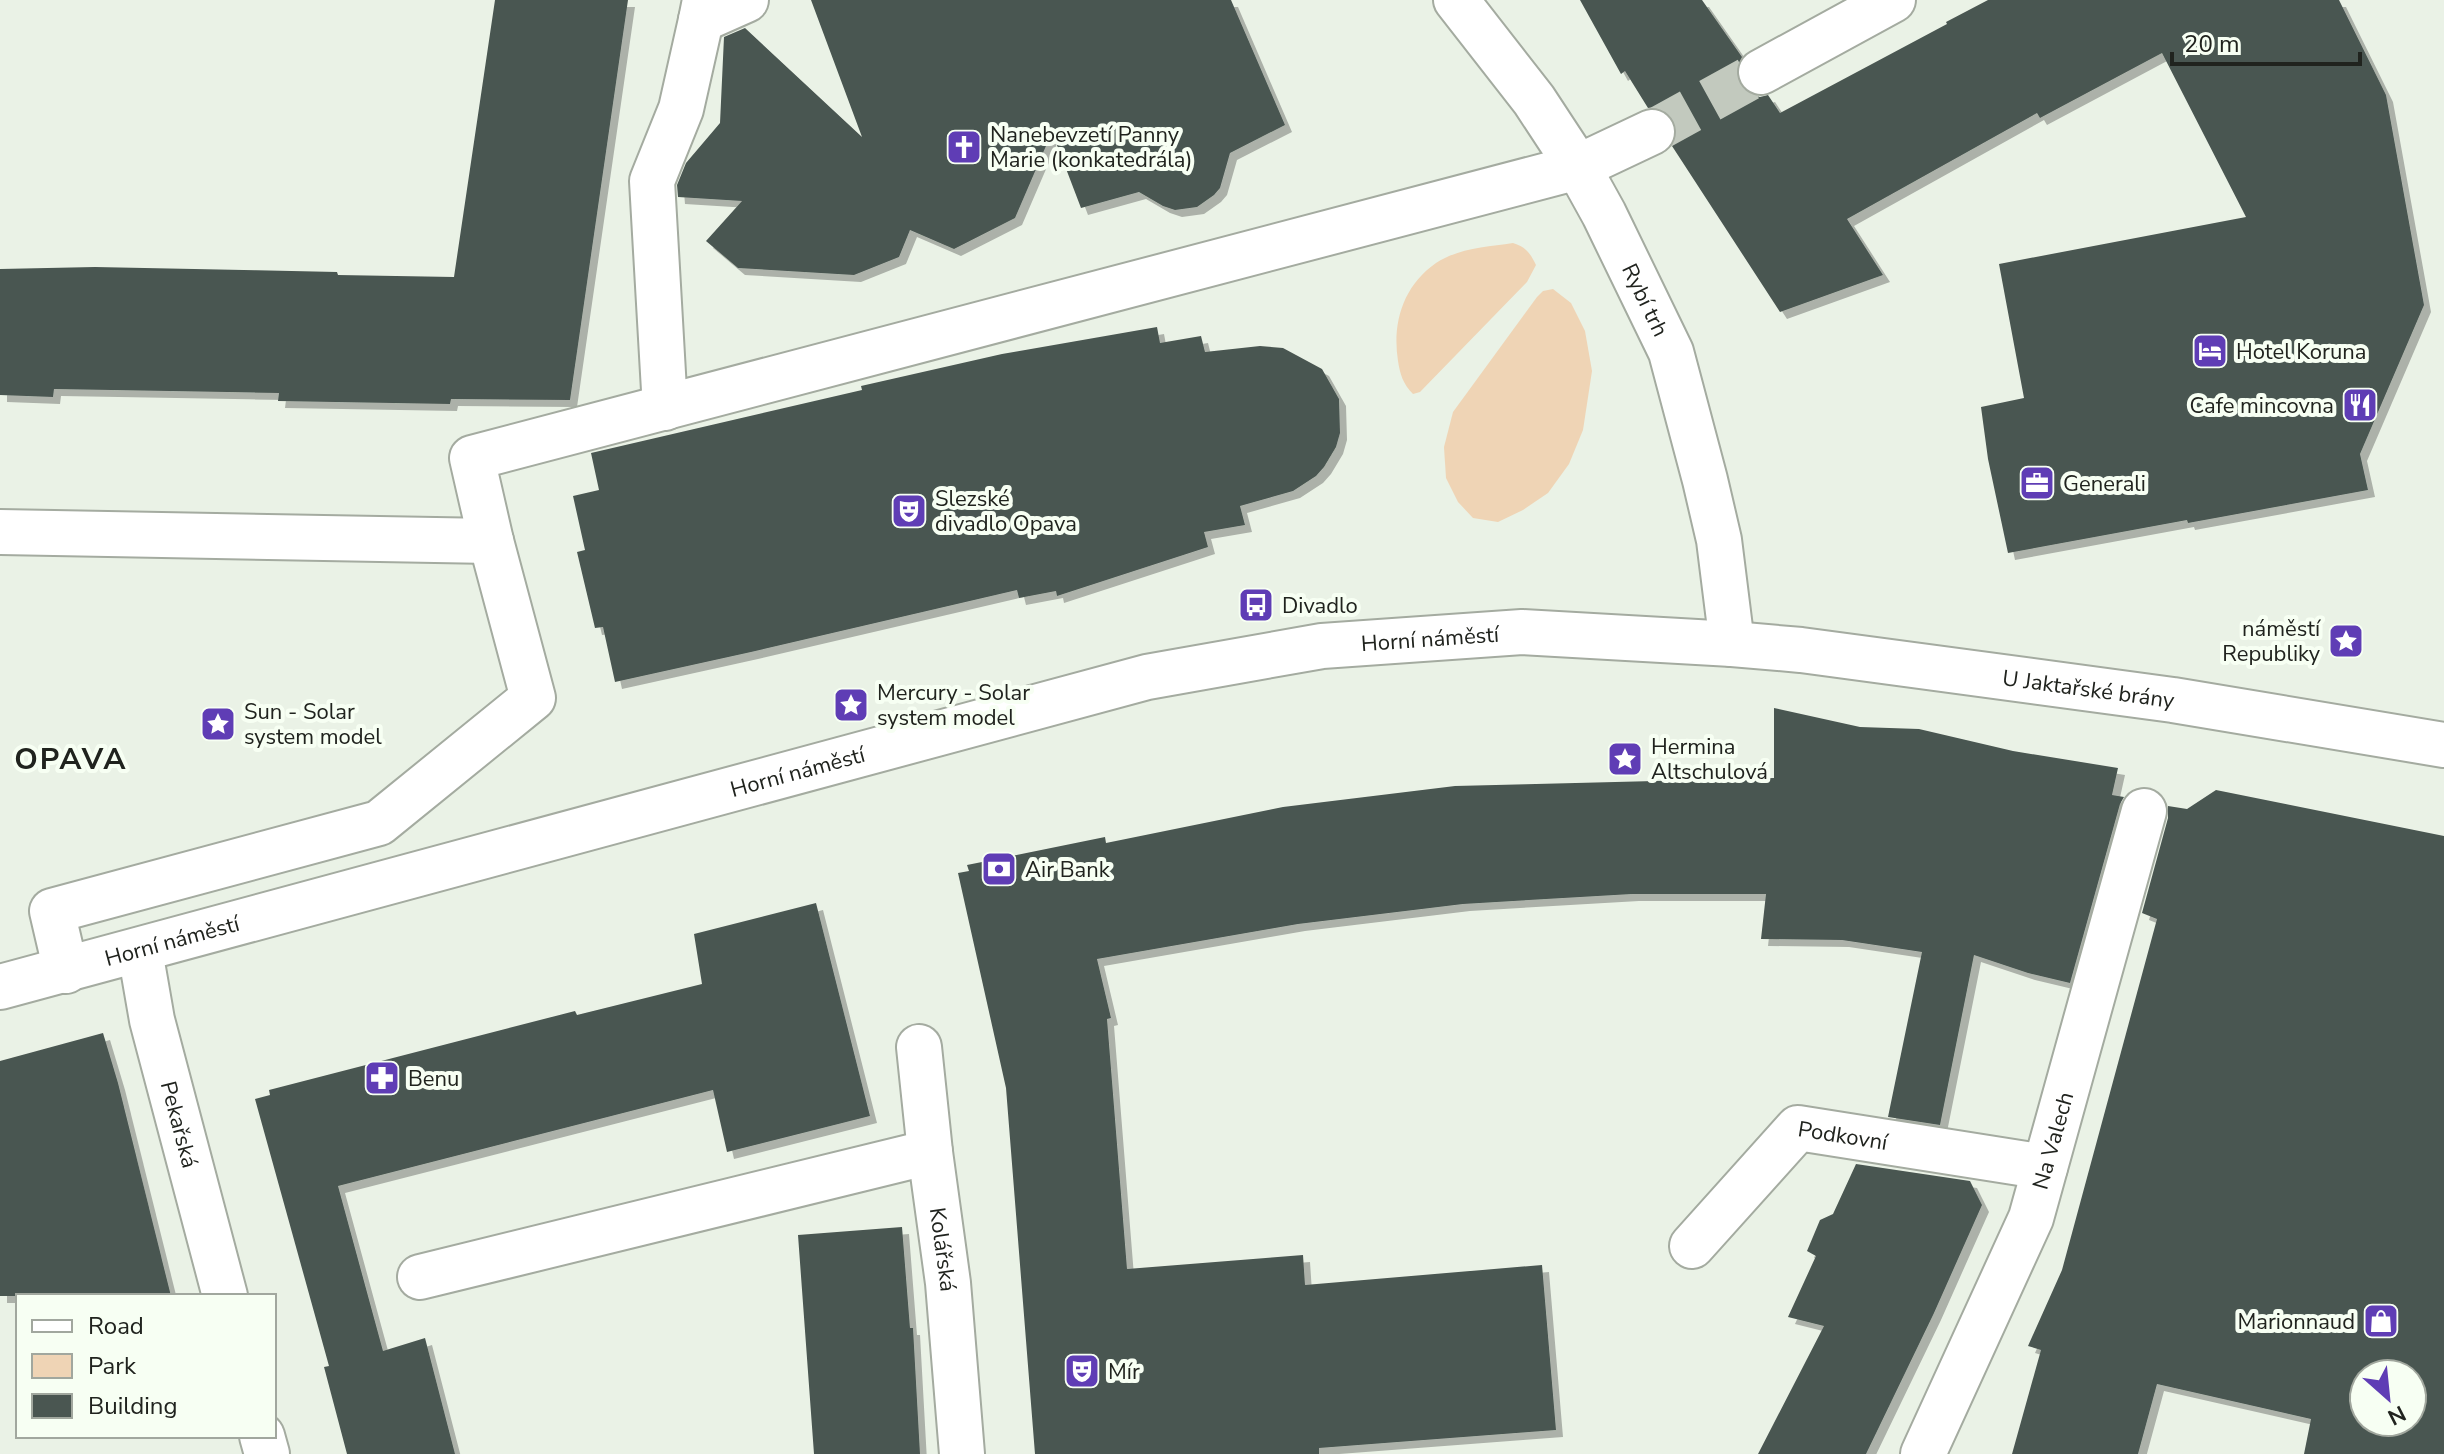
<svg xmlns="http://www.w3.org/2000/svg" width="2444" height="1454" font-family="'Nunito Sans',sans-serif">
	<defs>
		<filter id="shadow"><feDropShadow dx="7" dy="7" stdDeviation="0" flood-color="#0004"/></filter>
	</defs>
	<rect width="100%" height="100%" fill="#eaf2e6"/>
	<g fill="#efd4b5">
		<path d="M1513,243C1526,247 1530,253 1536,265L1527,282L1420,392L1413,394C1403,384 1400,374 1398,361C1392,323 1403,286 1436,263C1459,248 1487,247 1513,243Z"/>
		<path d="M1553,289L1571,303L1585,331L1592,371L1583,430L1569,464L1548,493L1523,510L1498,522L1473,518L1458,502L1446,478L1444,447L1453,412L1537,297L1543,291Z"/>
	</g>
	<g fill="#4a5651" fill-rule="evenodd" filter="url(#shadow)">
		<path d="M495,0H628L570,400L451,399L450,404L278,401L279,393L54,389L53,397L0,395V269L95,267L337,272L338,275L454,277Z"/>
		<path d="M811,0H1231L1285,125L1230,153L1220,188L1214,195L1197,207L1175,210L1163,206L1139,192L1081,208L1052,132L1015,218L954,249L910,230L899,257L854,275L738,268L706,241L742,201L678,197L677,185L686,163L720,123L724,37L745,28L862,137Z"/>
		<path d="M1580,0H1702L1742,57L1736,71L1740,85L1749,94L1760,97L1768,95L1780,113L1947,24L1946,22L1988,0H2339L2386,95L2424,305L2360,454L2368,490L2188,523L2187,520L2008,553L1988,459L1981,407L2024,398L1999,264L2246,217L2162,53L2040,118L2037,113L1847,219L1883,275L1780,312L1672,146L1677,133L1674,121L1666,111L1655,107L1648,108L1625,71L1621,74Z"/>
		<path d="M1157,327L1160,343L1201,336L1205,352L1260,346L1283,348L1322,369L1339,399L1340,433L1336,447L1324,467L1316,476L1293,491L1240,506L1245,525L1204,532L1208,547L1057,596L1056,591L1019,598L1017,590L751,652L615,682L603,627L595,628L577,552L585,550L573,496L599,490L591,453L862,390L861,386L1002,354Z"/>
		<path d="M1774,708L1860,727L1919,729L2013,751L2118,768L2112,795L2124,797L2120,804L2070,983L2028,973L1974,955L1940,1125L1888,1117L1922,952L1842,940L1761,939L1766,894H1632L1463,904L1298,924L1097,959L1111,1018L1107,1019L1127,1269L1303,1255L1305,1285L1542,1265L1556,1430L1319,1448V1454H1035L1006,1088L958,873L969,871L967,865L1105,837L1106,843L1283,807L1455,786L1774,778Z"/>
		<path d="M2216,790L2444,836V1454H2304L2311,1419L2157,1384L2138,1454H2012L2041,1350L2028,1346L2062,1270L2157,919L2142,913L2168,818V806L2187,809ZM2364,1374H2412V1422H2364Z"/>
		<path d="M816,903L870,1116L727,1152L713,1090L338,1186L383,1351L425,1338L455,1454H347L324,1367L329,1366L255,1099L270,1095L269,1090L575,1011L577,1015L702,984L694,934Z"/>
		<path d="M103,1033L118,1083L171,1296H0V1061Z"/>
		<path d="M1856,1164L1970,1181L1982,1205L1934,1313L1866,1454H1758L1824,1326L1788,1317L1816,1256L1807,1251L1820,1220L1833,1214Z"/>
		<path d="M902,1227L910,1328H913L920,1454H814L798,1235Z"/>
	</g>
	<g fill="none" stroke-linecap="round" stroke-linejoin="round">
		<path stroke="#c2c9be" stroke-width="44" stroke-dasharray="44 22" stroke-linecap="butt" d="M1652,132L1761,72"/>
		<defs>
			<g id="minor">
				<path d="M705,0L701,20L746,0"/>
				<path id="s1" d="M1456,0L1534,100L1578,167L1604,214L1671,352L1705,480L1719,540L1732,644"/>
				<path d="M1761,72L1893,0"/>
				<path d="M665,408L652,181L681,109L701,20"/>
				<path d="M0,532L491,541L472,458L1578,167L1652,132"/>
				<path id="s2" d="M140,951L152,1020L225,1296"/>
				<path d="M66,971L52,911L379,823L533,698L491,541"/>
				<path id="s3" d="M0,987L1147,677L1322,646L1522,632L1732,644L1801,650L2173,700L2444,745"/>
				<path id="s4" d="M919,1047L930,1152L948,1283L962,1454"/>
				<path id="s5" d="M1692,1246L1798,1128L2045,1167"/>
				<path d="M420,1277L930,1152"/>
				<path d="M262,1436L267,1454"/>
				<path id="s6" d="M1923,1454L2031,1218L2144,811"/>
			</g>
		</defs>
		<use href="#minor" stroke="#a4aba0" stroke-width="48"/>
		<use href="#minor" stroke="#fff" stroke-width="44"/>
	</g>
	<defs>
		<symbol id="church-square" viewBox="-11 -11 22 22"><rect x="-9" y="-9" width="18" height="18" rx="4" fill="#5f3db5" stroke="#f7fff3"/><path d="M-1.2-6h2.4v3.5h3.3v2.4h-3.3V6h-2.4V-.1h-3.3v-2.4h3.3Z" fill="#fff"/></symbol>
		<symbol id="hotel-square" viewBox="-11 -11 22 22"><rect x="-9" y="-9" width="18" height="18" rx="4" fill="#5f3db5" stroke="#f7fff3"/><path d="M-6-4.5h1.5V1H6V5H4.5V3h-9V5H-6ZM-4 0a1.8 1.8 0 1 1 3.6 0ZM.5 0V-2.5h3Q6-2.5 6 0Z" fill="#fff"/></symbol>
		<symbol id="restaurant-square" viewBox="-11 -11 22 22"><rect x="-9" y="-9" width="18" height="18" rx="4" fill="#5f3db5" stroke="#f7fff3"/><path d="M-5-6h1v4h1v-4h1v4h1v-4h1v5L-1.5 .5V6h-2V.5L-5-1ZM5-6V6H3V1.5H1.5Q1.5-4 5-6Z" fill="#fff"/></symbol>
		<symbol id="office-square" viewBox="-11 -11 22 22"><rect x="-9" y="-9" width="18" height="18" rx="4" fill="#5f3db5" stroke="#f7fff3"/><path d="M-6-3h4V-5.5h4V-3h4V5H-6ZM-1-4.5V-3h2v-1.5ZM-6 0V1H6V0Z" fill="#fff"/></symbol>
		<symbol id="theatre-square" viewBox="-11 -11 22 22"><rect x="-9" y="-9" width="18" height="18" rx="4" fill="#5f3db5" stroke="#f7fff3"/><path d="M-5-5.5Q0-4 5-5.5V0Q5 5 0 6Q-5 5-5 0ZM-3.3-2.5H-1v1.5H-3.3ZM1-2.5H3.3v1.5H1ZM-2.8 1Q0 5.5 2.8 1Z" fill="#fff"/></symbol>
		<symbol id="bus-square" viewBox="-11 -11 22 22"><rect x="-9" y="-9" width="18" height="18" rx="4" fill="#5f3db5" stroke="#f7fff3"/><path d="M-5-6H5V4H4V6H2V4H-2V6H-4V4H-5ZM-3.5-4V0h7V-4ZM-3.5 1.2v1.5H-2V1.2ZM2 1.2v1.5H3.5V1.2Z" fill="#fff"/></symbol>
		<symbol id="sight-square" viewBox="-11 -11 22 22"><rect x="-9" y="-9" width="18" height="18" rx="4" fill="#5f3db5" stroke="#f7fff3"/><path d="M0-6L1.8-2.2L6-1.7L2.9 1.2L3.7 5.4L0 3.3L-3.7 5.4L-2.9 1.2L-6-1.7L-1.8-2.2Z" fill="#fff"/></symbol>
		<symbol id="bank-square" viewBox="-11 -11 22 22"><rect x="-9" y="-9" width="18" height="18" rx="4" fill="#5f3db5" stroke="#f7fff3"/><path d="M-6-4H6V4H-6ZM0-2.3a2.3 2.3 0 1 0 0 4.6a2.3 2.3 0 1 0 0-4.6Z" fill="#fff"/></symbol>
		<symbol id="pharmacy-square" viewBox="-11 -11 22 22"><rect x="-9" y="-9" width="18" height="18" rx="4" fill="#5f3db5" stroke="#f7fff3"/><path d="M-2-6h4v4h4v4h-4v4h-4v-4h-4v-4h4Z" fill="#fff"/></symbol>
		<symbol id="shop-square" viewBox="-11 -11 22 22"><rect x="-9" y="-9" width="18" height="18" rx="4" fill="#5f3db5" stroke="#f7fff3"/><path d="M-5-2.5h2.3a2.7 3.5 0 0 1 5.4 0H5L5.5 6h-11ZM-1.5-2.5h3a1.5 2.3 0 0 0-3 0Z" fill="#fff"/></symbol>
	</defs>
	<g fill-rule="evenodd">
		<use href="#church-square" x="944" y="127" width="40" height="40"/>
		<use href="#hotel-square" x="2190" y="331" width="40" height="40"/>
		<use href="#restaurant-square" x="2340" y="385" width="40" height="40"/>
		<use href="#office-square" x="2017" y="463" width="40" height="40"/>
		<use href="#theatre-square" x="889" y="491" width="40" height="40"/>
		<use href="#bus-square" x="1236" y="585" width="40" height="40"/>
		<use href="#sight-square" x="2326" y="621" width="40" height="40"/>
		<use href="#sight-square" x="831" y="685" width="40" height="40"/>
		<use href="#sight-square" x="198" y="704" width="40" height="40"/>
		<use href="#sight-square" x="1605" y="739" width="40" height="40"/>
		<use href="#bank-square" x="979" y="849" width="40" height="40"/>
		<use href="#pharmacy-square" x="362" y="1058" width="40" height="40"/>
		<use href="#shop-square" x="2361" y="1301" width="40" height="40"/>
		<use href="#theatre-square" x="1062" y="1351" width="40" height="40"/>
	</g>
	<g text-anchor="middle" stroke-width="8" stroke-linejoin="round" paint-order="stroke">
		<g font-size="22" fill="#20231e" stroke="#f7fff3" text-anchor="start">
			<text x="990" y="142">Nanebevzetí Panny<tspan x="990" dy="25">Marie (konkatedrála)</tspan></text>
			<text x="2236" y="359">Hotel Koruna</text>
			<text x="2334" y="413" text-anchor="end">Cafe mincovna</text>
			<text x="2063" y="491">Generali</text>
			<text x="935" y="506">Slezské<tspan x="935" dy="25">divadlo Opava</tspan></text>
			<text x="1282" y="613">Divadlo</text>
			<text x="2320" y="636" text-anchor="end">náměstí<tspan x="2320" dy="25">Republiky</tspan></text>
			<text x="877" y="700">Mercury - Solar<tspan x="877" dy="25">system model</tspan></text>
			<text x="244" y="719">Sun - Solar<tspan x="244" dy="25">system model</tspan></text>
			<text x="1651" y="754">Hermina<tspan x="1651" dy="25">Altschulová</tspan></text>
			<text x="1025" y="877">Air Bank</text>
			<text x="408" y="1086">Benu</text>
			<text x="2355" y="1329" text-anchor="end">Marionnaud</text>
			<text x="1108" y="1379">Mír</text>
		</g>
		<g font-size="22" fill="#20231e" stroke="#f7fff3">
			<text dy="8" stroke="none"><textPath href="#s1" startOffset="356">Rybí trh</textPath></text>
			<text dy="8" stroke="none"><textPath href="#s3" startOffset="1474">Horní náměstí</textPath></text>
			<text dy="8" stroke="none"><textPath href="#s3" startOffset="2136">U Jaktařské brány</textPath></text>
			<text dy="8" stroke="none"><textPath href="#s3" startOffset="826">Horní náměstí</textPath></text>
			<text dy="8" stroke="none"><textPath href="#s3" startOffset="178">Horní náměstí</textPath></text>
			<text dy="8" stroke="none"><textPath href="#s2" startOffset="178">Pekařská</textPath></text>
			<text dy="8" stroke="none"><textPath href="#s5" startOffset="204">Podkovní</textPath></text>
			<text dy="8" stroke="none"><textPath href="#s6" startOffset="340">Na Valech</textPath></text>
			<text dy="8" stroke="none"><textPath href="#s4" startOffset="204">Kolářská</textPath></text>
		</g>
		<g font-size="30" font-weight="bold" letter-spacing="2" fill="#20231e" stroke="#f7fff3">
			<text x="71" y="769">OPAVA</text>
		</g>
	</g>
	<rect x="16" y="1294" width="260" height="144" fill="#f7fff3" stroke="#a1a79e" stroke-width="2"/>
	<rect x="32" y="1320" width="40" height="12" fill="#ffffff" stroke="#a1a79e" stroke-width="2"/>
	<text x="88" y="1334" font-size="24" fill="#20231e">Road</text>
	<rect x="32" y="1354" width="40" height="24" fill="#efd4b5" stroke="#a1a79e" stroke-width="2"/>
	<text x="88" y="1374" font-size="24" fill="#20231e">Park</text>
	<rect x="32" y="1394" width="40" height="24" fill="#4a5651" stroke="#a1a79e" stroke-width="2"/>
	<text x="88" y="1414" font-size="24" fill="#20231e">Building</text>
	<g transform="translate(2388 1398) rotate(153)"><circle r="38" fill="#f7fff3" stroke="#a1a79e" stroke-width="2"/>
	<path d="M0-6L14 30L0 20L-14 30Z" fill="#5f3db5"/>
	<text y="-12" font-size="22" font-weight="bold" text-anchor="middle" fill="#20231e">N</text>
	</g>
	<path d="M2172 52v12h188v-12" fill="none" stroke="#20231e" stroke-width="4"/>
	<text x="2184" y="52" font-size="24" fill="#20231e" stroke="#f7fff3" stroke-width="6" paint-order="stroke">20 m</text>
</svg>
